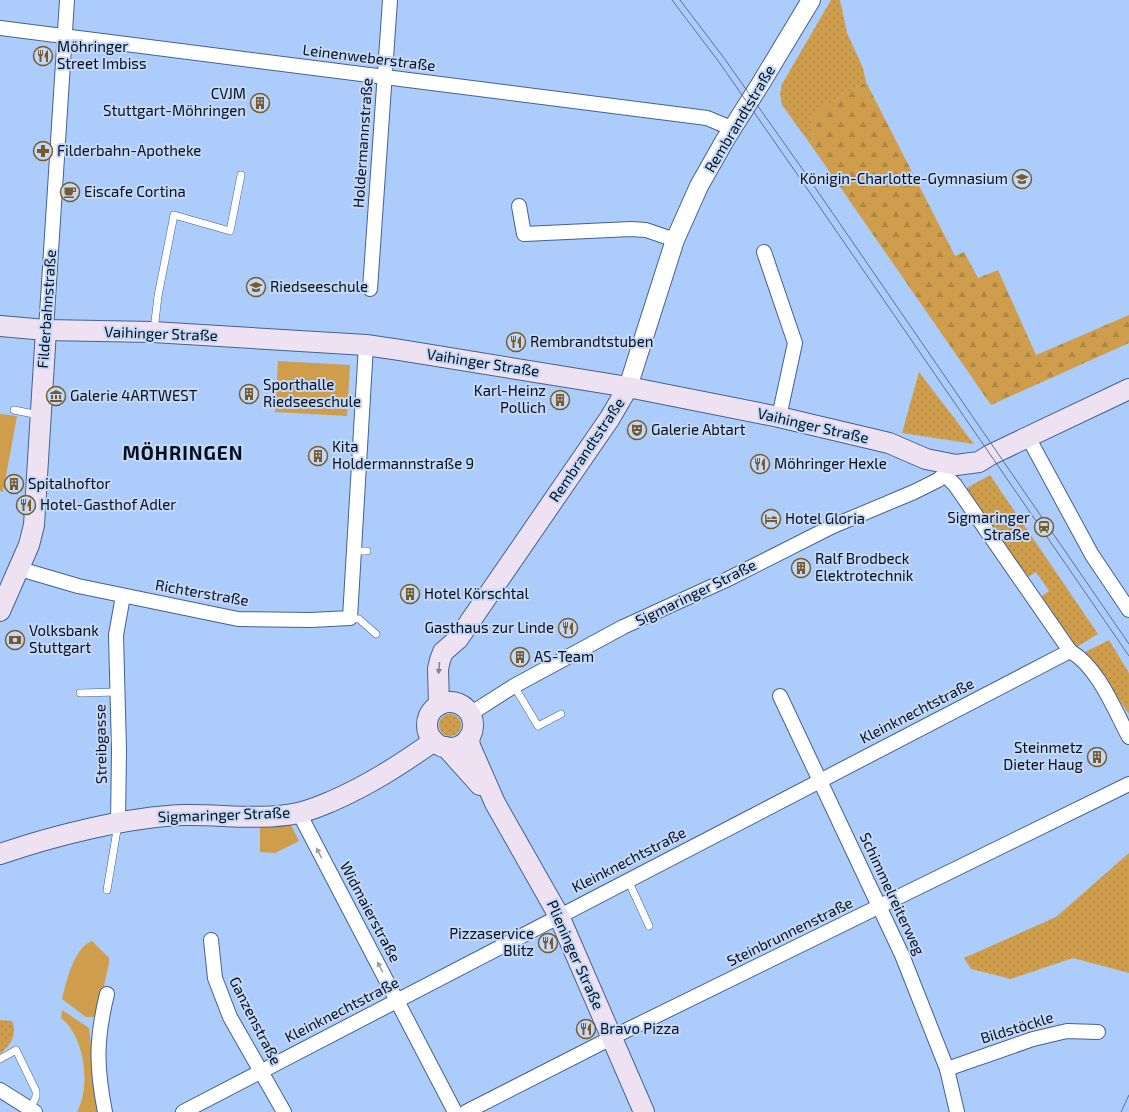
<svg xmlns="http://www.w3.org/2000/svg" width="1129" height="1112" font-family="'Exo 2',sans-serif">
	<defs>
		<pattern id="grass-dots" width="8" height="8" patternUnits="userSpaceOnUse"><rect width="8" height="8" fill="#cf9e4c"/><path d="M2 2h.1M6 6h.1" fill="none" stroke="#b08742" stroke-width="1.8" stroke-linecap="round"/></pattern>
		<pattern id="forest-firs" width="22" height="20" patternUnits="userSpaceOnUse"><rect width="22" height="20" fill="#cf9e4c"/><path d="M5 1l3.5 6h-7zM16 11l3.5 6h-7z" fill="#b08742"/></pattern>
	</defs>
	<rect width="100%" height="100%" fill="#acccfc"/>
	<g fill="url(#grass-dots)">
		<path d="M831,0H840L847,33L863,68L866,82L813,113L814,127L811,145L782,105L780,94L782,84Z"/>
		<path d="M919,372L974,444L902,433Z"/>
		<path d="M990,475L1098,634L1075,648L1039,598L1049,591L1036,572L1025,579L965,489Z"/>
		<path d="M1109,640L1129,673V714L1085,652Z"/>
		<circle cx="450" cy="725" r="11"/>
		<path d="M1129,853V973L1073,958L1011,979L971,969L964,958L1056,917Z"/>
		<path d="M0,1020L12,1021C18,1034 10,1046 0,1054Z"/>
	</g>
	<path fill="url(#forest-firs)" d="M866,82L955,256L964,252L978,278L998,270L1036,355L1129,315V343L991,405L811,145L814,127L812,113Z"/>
	<g fill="#cf9e4c">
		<path d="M278,361L350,365L347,416L275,412Z"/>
		<path d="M0,414L17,416L3,492L0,491Z"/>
		<path d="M260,825H291L299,841L275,853L260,852Z"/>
		<path d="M92,941L109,958V963L99,1009L94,1017H86L62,999C66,983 74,947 92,941Z"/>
		<path d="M62,1010L89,1028L99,1112H77C91,1086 85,1037 61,1018Z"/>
	</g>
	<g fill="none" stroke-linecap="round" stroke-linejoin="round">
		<defs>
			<g id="service">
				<path d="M154,330L158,296L174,215L230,231L241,175"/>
				<path d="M14,410L39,415"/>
				<path d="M354,551H367"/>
				<path d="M350,618L359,619L376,634"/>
				<path d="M514,686L538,726L561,714"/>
				<path d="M80,693L117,692"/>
				<path d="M628,880L649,926"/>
				<path d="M107,890L118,824"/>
				<path d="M0,1059L16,1050L36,1091V1097L30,1109"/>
			</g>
			<g id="minor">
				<path d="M0,28L707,118L731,128"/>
				<path d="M519,206L524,234L631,229L646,230L675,240"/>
				<path d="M764,252L795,343L779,417"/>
				<path d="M370,289L390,0"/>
				<path d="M46,330L67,0"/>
				<path d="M1028,437L1092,555L1129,610"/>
				<path d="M945,475L955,485L1070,651C1098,667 1114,709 1129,737"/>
				<path d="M20,569L78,586L238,619L311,620L350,618L366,345"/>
				<path d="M780,696L902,955L947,1069L957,1112"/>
				<path d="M470,714L514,686L623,627L726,580L833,526L914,492L938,480L956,465"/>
				<path d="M299,813L455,1112"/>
				<path d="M118,824L119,750L116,635L123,596"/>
				<path d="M211,940L215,978L230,1017L284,1112"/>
				<path d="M947,1069L1033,1039L1067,1031L1098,1032"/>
				<path d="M0,1090L35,1112"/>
				<path d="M105,1112C96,1066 96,1039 107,994"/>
				<path d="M183,1112L1070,651"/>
				<path d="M466,1112L623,1032L1129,784"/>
			</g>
			<path id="tertiary" d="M628,387L675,240L699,186L725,140L761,83L811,0"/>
			<g id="secondary">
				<path d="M0,326L46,330L153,332L366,345L400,350L628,387L779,417L889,443L926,459L956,465L979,462L990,455L1129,389"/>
				<path d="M0,611L29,545L34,525L46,330"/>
				<circle cx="450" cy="725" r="23"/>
				<path d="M439,705L438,669L440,660L443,652L458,639L610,418L628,387"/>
				<path d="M469,738L470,746L495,803L559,916L644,1112"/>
				<path d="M446,747L480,785"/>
				<path d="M0,854C53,836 127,817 183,815C221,814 261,821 298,813C309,811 320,806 330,802C369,785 400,765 434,741"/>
			</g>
		</defs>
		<use href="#service" stroke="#45628c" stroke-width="8"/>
		<use href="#minor" stroke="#45628c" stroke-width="16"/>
		<use href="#tertiary" stroke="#45628c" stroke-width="20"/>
		<use href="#secondary" stroke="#45628c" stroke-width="22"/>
		<use href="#service" stroke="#fff" stroke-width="7"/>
		<use href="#minor" stroke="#fff" stroke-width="14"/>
		<use href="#tertiary" stroke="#fff" stroke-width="18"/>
		<use href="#secondary" stroke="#eee2f2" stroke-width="20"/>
		<g stroke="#5d7293" stroke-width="1">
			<path d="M672,0L719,62L797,174L1129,656"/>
			<path d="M680,0L724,58L803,170L1129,644"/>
			<path d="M1121,1112L1129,1095"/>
		</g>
	</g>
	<defs><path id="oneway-solid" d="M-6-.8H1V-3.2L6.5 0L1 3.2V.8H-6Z"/></defs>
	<use fill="#858393" href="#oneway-solid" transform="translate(439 668) rotate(95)"/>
	<g fill="#9b9fa5">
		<use href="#oneway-solid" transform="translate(319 853) rotate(-118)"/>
		<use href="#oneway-solid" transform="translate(380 967) rotate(-118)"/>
	</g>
	<defs>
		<symbol id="restaurant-ring" viewBox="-11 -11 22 22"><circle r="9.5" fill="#c5d9f6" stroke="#765b2d" stroke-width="1.5"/><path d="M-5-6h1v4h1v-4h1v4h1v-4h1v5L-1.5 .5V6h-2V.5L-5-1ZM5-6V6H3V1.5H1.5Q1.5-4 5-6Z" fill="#765b2d"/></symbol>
		<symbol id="building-ring" viewBox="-11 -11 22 22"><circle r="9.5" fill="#c5d9f6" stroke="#765b2d" stroke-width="1.5"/><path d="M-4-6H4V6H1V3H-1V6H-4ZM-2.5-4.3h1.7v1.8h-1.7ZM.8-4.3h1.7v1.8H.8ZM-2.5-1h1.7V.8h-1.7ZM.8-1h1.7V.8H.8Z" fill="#765b2d"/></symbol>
		<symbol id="pharmacy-ring" viewBox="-11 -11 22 22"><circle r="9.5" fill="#c5d9f6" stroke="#765b2d" stroke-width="1.5"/><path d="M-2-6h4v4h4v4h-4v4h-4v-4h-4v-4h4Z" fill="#765b2d"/></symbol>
		<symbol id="school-ring" viewBox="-11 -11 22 22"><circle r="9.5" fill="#c5d9f6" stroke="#765b2d" stroke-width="1.5"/><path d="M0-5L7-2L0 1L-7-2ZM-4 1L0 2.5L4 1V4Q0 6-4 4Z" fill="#765b2d"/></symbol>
		<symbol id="cafe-ring" viewBox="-11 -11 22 22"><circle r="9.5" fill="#c5d9f6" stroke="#765b2d" stroke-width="1.5"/><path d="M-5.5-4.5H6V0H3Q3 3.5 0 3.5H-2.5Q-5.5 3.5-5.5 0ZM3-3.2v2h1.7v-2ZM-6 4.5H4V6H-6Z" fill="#765b2d"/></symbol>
		<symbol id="museum-ring" viewBox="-11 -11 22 22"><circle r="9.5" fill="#c5d9f6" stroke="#765b2d" stroke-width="1.5"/><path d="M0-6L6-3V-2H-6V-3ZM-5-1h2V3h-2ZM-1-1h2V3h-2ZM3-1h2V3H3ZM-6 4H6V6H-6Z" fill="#765b2d"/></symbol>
		<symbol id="theatre-ring" viewBox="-11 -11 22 22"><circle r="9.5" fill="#c5d9f6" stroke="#765b2d" stroke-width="1.5"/><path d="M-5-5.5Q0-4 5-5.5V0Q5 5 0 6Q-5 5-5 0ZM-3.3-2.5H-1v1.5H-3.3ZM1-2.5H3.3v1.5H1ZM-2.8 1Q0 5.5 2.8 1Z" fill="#765b2d"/></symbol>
		<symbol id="hotel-ring" viewBox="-11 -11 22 22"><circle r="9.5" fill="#c5d9f6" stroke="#765b2d" stroke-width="1.5"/><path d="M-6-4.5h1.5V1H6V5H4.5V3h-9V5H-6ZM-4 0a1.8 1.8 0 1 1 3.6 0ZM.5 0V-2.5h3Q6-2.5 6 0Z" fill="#765b2d"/></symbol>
		<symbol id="station-ring" viewBox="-11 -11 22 22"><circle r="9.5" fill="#c5d9f6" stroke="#765b2d" stroke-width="1.5"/><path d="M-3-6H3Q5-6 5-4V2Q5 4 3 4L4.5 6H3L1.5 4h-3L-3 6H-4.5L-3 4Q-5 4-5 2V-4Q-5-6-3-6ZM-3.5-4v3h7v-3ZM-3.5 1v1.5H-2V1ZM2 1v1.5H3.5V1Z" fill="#765b2d"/></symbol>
		<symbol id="bank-ring" viewBox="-11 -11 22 22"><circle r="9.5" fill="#c5d9f6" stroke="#765b2d" stroke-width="1.5"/><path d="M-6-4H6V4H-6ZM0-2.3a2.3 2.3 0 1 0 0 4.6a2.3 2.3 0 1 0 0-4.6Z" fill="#765b2d"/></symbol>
	</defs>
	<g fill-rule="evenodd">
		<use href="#restaurant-ring" x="32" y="45" width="22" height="22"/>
		<use href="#building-ring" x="249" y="92" width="22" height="22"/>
		<use href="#pharmacy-ring" x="32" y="140" width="22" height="22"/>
		<use href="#school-ring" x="1011" y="168" width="22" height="22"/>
		<use href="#cafe-ring" x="59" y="181" width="22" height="22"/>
		<use href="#school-ring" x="245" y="276" width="22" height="22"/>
		<use href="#restaurant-ring" x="505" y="331" width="22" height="22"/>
		<use href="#building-ring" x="238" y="383" width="22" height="22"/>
		<use href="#museum-ring" x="45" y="385" width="22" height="22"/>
		<use href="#building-ring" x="549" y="389" width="22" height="22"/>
		<use href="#theatre-ring" x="626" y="419" width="22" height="22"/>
		<use href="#building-ring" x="307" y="445" width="22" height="22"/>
		<use href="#restaurant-ring" x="749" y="453" width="22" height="22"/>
		<use href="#building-ring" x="3" y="473" width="22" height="22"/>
		<use href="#restaurant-ring" x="15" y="494" width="22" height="22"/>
		<use href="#hotel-ring" x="760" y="508" width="22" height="22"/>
		<use href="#station-ring" x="1033" y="516" width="22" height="22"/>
		<use href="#building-ring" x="790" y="557" width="22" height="22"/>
		<use href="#building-ring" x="399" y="583" width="22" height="22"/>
		<use href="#restaurant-ring" x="557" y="617" width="22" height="22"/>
		<use href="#bank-ring" x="4" y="629" width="22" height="22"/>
		<use href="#building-ring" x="509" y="646" width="22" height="22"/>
		<use href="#building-ring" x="1086" y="746" width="22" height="22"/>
		<use href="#restaurant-ring" x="537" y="932" width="22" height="22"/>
		<use href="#restaurant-ring" x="575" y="1018" width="22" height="22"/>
	</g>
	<g text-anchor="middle" stroke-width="4" stroke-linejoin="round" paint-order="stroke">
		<g font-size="15" fill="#050e1f" stroke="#c5d9f6" text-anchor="start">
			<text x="57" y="52">Möhringer<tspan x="57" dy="17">Street Imbiss</tspan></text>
			<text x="246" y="99" text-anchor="end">CVJM<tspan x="246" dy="17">Stuttgart-Möhringen</tspan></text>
			<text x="57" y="156">Filderbahn-Apotheke</text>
			<text x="1008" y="184" text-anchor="end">Königin-Charlotte-Gymnasium</text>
			<text x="84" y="197">Eiscafe Cortina</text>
			<text x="270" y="292">Riedseeschule</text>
			<text x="530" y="347">Rembrandtstuben</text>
			<text x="263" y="390">Sporthalle<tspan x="263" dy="17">Riedseeschule</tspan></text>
			<text x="546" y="396" text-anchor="end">Karl-Heinz<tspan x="546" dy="17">Pollich</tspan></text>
			<text x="70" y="401">Galerie 4ARTWEST</text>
			<text x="651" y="435">Galerie Abtart</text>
			<text x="332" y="452">Kita<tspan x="332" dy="17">Holdermannstraße 9</tspan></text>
			<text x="774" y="469">Möhringer Hexle</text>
			<text x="28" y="489">Spitalhoftor</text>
			<text x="40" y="510">Hotel-Gasthof Adler</text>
			<text x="1030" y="523" text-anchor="end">Sigmaringer<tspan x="1030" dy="17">Straße</tspan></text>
			<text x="785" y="524">Hotel Gloria</text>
			<text x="815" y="564">Ralf Brodbeck<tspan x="815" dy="17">Elektrotechnik</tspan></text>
			<text x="424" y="599">Hotel Körschtal</text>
			<text x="554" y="633" text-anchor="end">Gasthaus zur Linde</text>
			<text x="29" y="636">Volksbank<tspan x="29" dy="17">Stuttgart</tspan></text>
			<text x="534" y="662">AS-Team</text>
			<text x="1083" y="753" text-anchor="end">Steinmetz<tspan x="1083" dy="17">Dieter Haug</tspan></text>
			<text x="534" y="939" text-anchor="end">Pizzaservice<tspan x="534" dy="17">Blitz</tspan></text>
			<text x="600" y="1034">Bravo Pizza</text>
		</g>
		<g font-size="15" fill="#050e1f" stroke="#c5d9f6">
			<text transform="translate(369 58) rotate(7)" y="5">Leinenweberstraße</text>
			<text transform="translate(740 119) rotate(-59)" y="5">Rembrandtstraße</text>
			<text transform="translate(363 143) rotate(-86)" y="5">Holdermannstraße</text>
			<text transform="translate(47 309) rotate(-86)" y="5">Filderbahnstraße</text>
			<text transform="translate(161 334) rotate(2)" y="5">Vaihinger Straße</text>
			<text transform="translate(483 363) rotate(9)" y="5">Vaihinger Straße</text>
			<text transform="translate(813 426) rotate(13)" y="5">Vaihinger Straße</text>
			<text transform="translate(587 450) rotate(-56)" y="5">Rembrandtstraße</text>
			<text transform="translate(202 593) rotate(10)" y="5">Richterstraße</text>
			<text transform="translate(696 593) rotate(-26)" y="5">Sigmaringer Straße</text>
			<text transform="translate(917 711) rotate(-27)" y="5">Kleinknechtstraße</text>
			<text transform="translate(101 744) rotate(-91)" y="5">Streibgasse</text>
			<text transform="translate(224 815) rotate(-2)" y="5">Sigmaringer Straße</text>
			<text transform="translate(629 860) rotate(-27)" y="5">Kleinknechtstraße</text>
			<text transform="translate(892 894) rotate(65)" y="5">Schimmelreiterweg</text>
			<text transform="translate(370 912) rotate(62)" y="5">Widmaierstraße</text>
			<text transform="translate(790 932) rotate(-26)" y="5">Steinbrunnenstraße</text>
			<text transform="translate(575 955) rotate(66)" y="5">Plieninger Straße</text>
			<text transform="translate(342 1010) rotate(-27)" y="5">Kleinknechtstraße</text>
			<text transform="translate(255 1021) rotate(63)" y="5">Ganzenstraße</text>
			<text transform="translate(1017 1028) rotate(-17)" y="5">Bildstöckle</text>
		</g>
		<g font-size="19" font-weight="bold" letter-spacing="1" fill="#050e1f" stroke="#c5d9f6">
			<text x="183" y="460">MÖHRINGEN</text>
		</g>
	</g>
</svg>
